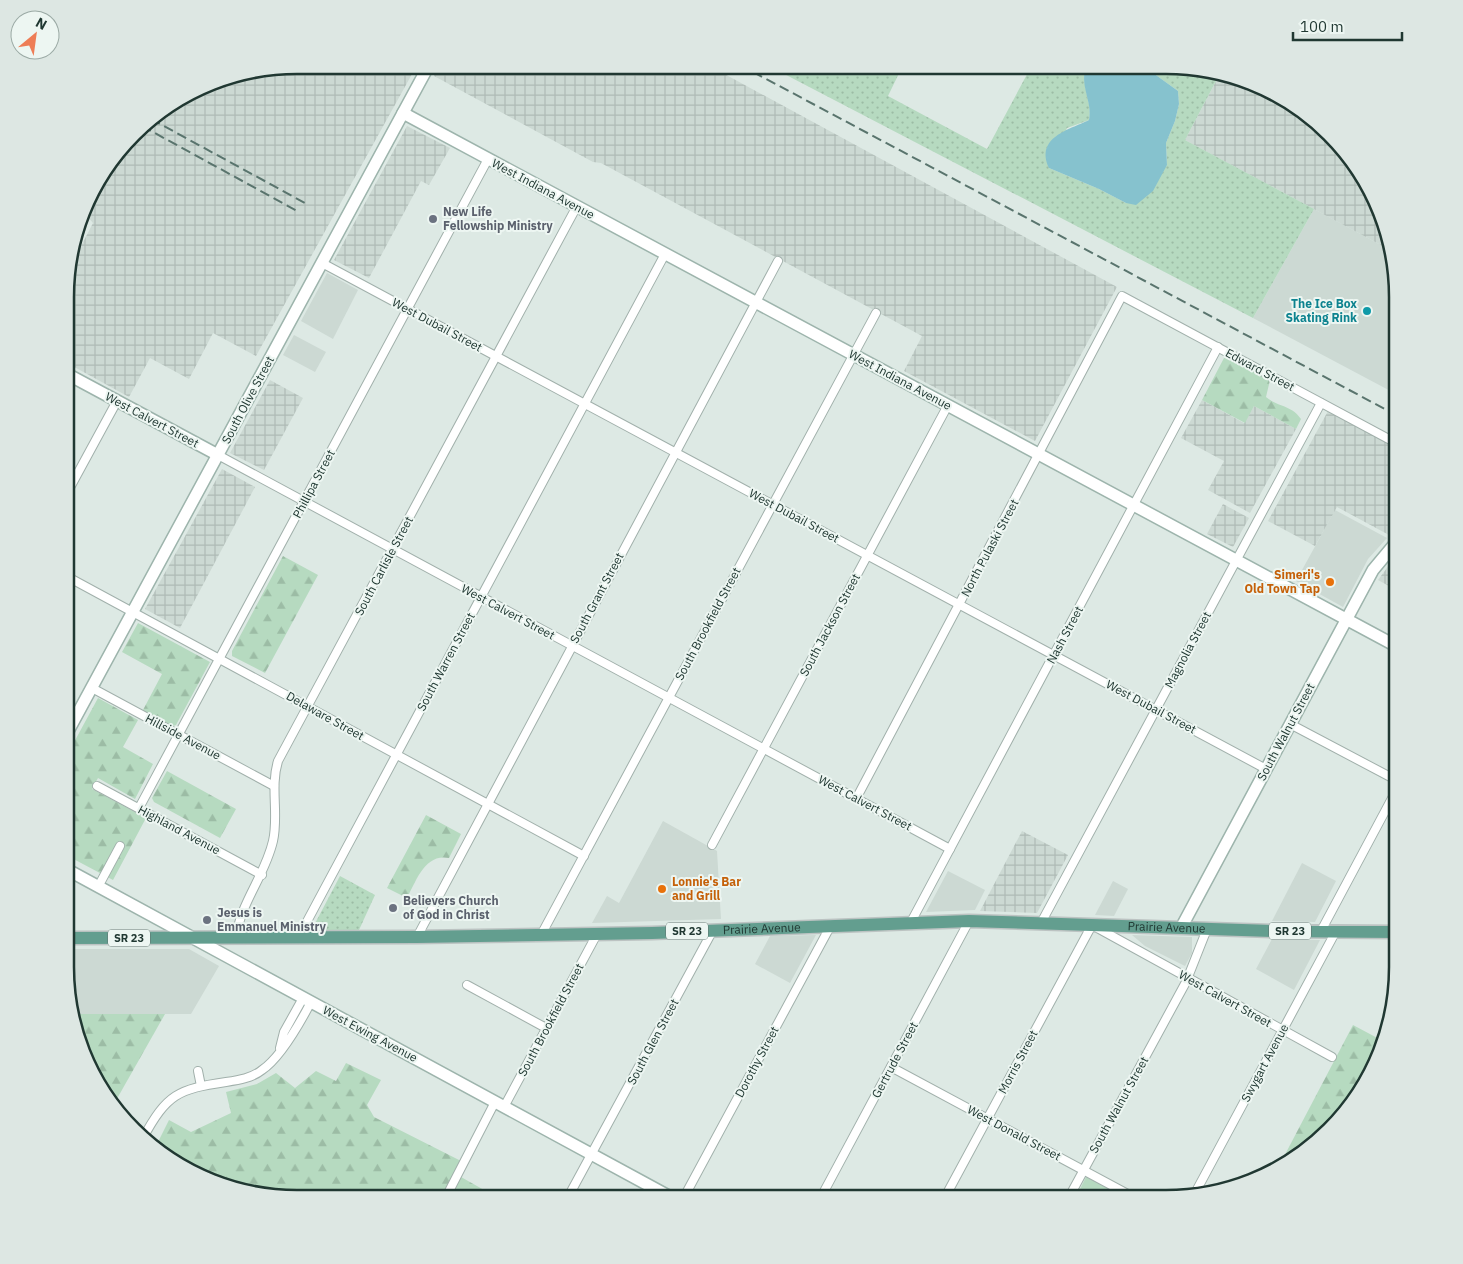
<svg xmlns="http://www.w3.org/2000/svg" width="1463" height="1264" font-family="'IBM Plex Sans',sans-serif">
	<defs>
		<pattern id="industrial-grid" width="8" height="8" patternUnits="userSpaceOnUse" patternTransform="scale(1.25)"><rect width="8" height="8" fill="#ccd9d3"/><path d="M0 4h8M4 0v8" fill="none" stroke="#afbbb6"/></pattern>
		<pattern id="grass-dots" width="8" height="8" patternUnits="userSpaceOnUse" patternTransform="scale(1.25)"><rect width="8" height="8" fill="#b6dac0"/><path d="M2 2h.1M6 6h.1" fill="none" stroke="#9cbca5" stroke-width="1.8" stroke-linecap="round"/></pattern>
		<pattern id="forest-firs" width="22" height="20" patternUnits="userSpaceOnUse" patternTransform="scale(1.25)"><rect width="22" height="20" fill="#b6dac0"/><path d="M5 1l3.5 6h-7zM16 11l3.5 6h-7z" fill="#9cbca5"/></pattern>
	</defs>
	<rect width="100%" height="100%" fill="#dde9e4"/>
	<g fill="#ccd9d3">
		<path d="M1314,209L1390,250L1397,282L1398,395L1253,318Z"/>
		<path d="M327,273L358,290L333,339L301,321Z"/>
		<path d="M294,335L326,352L315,372L283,355Z"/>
		<path d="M1335,510L1387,538L1368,559L1343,607L1296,581Z"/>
		<path d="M663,821L717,851L721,919L592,923L607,896L619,903Z"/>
		<path d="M1302,863L1336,881L1315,922L1272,921Z"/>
		<path d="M948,871L985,890L975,910L926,912Z"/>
		<path d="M1113,881L1128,889L1114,916L1095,915Z"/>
		<path d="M816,935L790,983L755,964L770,936Z"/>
		<path d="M1132,935L1192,937V953L1185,966L1145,946Z"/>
		<path d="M1272,939L1320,940L1294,990L1256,969Z"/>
		<path d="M66,949H189L219,966L191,1014H74L66,982Z"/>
	</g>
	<g fill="url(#industrial-grid)">
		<path d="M297,65H417L256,356L213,333L189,379L150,358L129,397L67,363V273L93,223L85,214L96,181L144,122L222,77Z"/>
		<path d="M440,65H708L1117,287L1035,441L904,371L922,336L601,163L593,162L434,76Z"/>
		<path d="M1193,69L1268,89L1330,133L1380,208L1390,250L1185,140L1216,81Z"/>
		<path d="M407,126L450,148L429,185L421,181L369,278L334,260Z"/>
		<path d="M270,380L303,398L264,470L230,453Z"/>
		<path d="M1202,400L1244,423L1254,406L1296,429L1250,513L1208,490L1224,461L1181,438Z"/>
		<path d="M1328,411L1398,448V528L1389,535L1337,507L1315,546L1268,521Z"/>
		<path d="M222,469L255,487L180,628L145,609Z"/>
		<path d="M1223,504L1249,518L1233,547L1207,534Z"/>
		<path d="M1398,553V591L1378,580Z"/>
		<path d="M1022,831L1068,855L1037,913L980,911Z"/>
	</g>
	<g fill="url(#grass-dots)">
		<path d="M767,65H903L888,96L987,149L1032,65H1087C1079,84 1093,101 1089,120L1067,128L1049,168L1099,189L1126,203L1167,165L1166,143L1175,121L1179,104L1178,91L1142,65C1177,66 1184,64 1216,81L1185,140L1314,209L1253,318Z"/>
		<path d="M340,876L375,895L359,930L358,932L310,933Z"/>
	</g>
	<g fill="url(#forest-firs)">
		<path d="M1228,357L1270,380L1266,397C1278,407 1292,405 1301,419L1296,429L1254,406L1245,423L1202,400L1224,358Z"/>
		<path d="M283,556L318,575L265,673L232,656V651Z"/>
		<path d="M138,623L210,662L176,725L173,726L143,710L162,674L122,652Z"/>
		<path d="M98,698L138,720L123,747L153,764L135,799L98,778L92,789L146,818L113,880L66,855V757Z"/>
		<path d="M167,771L236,809L220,838L154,802L152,798Z"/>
		<path d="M426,815L461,834L449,858C425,853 416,881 407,898L387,888Z"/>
		<path d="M74,1014H165L114,1104L89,1069Z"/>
		<path d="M1353,1025L1383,1041L1380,1056L1330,1131L1279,1166Z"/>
		<path d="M346,1063L381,1080L367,1105L374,1117L461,1161L440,1199H297L208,1181L156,1146L169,1120L191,1132L231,1113L226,1092L257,1084L276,1073L295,1088L316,1071L336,1081Z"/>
		<path d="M461,1177L500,1199H449Z"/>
	</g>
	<path fill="#b6dac0" d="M1086,1177L1127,1199H1075Z"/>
	<path fill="#86c2ce" d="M1087,65H1142L1178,91L1179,104L1175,121L1166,143L1167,165L1153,191L1136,205L1126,203L1099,189L1049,168C1035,137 1069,130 1089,120C1093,101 1078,84 1087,65Z"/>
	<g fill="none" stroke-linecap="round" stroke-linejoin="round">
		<defs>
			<g id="street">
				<path d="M322,263L1266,769"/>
				<path d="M218,455L950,849"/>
				<path d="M67,493L117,401"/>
				<path d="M66,576L584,856"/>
				<path d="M92,688L274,786"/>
				<path d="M1290,724L1398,781"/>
				<path d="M97,786L262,875"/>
				<path d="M856,799L1122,296L1398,444"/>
				<path d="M139,808L488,159"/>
				<path d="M712,845L948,405"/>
				<path d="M98,887L120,846"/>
				<path d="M911,922L1218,347"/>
				<path d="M1041,923L1321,403"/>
				<path d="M1321,931L1398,787"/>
				<path d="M541,935L876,313"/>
				<path d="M417,937L778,261"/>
				<path d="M236,938C240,903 265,876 273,841C279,815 270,787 278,761L577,206"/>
				<path d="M301,938L303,929L319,899L665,254"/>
				<path d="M467,985L546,1028"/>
				<path d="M280,1048L284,1032L303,998"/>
				<path d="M891,1067L1137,1199"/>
				<path d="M198,1071L201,1086"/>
				<path d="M504,1107L597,934"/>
				<path d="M143,1138C167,1094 178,1089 226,1082C239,1080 252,1078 262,1070C280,1058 301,1021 311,1002"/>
				<path d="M1194,1195L1336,931"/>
				<path d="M445,1199L495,1102"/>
				<path d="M567,1199L713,930"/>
				<path d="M683,1199L831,925"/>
				<path d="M820,1199L969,921"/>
				<path d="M944,1199L1092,925L1332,1057"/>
				<path d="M1068,1199L1186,982L1207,929"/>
			</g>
			<g id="secondary">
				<path d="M403,113L1398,647"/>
				<path d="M67,374L218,455"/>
				<path d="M66,735L429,65"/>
				<path d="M66,869L674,1199"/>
				<path d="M1181,928L1373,570L1398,540"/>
			</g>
			<g id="primary">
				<path id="s1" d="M66,938L417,937L652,933L969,921L1272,931L1398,932"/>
			</g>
		</defs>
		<use href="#street" stroke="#a1b0ab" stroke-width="10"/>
		<use href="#secondary" stroke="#9db4ac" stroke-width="14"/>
		<use href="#primary" stroke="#bcc3c2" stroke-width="15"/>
		<use href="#street" stroke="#fff" stroke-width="8"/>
		<use href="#secondary" stroke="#fff" stroke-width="11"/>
		<use href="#primary" stroke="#639e8f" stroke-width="12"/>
		<g stroke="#59746d" stroke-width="2" stroke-dasharray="10 5" stroke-linecap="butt">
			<path d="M740,65L1398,416"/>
			<path d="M151,119L305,203"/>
			<path d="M142,126L299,212"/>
		</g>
	</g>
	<g fill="#6b7280" stroke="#edf6f2" stroke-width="2">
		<circle cx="433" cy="219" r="5"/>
		<circle cx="393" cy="908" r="5"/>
		<circle cx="207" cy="920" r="5"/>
	</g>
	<circle fill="#0f9aa8" stroke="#edf6f2" stroke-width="2" cx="1367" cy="311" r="5"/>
	<g fill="#e8710a" stroke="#edf6f2" stroke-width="2">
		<circle cx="1330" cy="582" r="5"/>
		<circle cx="662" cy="889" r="5"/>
	</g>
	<g text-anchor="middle" stroke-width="4" stroke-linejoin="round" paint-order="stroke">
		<g fill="#edf6f2" stroke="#5e716c" stroke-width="1">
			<rect x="666" y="922.5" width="42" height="17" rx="4"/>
			<rect x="1269" y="922.5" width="42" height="17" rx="4"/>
			<rect x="108" y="929.5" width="42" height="17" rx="4"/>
		</g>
		<g font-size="11" font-weight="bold" fill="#203832">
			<text x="687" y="935">SR 23</text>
			<text x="1290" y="935">SR 23</text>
			<text x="129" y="942">SR 23</text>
		</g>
		<g font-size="12" fill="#203832" stroke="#edf6f2">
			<text transform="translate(543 189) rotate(28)" y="4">West Indiana Avenue</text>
			<text transform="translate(437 325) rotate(28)" y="4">West Dubail Street</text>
			<text transform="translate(1260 370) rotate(28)" y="4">Edward Street</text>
			<text transform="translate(900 380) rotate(28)" y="4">West Indiana Avenue</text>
			<text transform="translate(248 400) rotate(-62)" y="4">South Olive Street</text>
			<text transform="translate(152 420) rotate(28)" y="4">West Calvert Street</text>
			<text transform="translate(314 484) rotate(-62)" y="4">Phillipa Street</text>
			<text transform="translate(794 516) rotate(28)" y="4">West Dubail Street</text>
			<text transform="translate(990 548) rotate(-62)" y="4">North Pulaski Street</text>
			<text transform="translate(384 566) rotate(-62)" y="4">South Carlisle Street</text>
			<text transform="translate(597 598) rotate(-62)" y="4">South Grant Street</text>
			<text transform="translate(508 612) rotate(28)" y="4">West Calvert Street</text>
			<text transform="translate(708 624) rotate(-62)" y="4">South Brookfield Street</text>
			<text transform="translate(830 625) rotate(-62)" y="4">South Jackson Street</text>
			<text transform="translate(1065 635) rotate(-62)" y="4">Nash Street</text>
			<text transform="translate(1188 650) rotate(-62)" y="4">Magnolia Street</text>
			<text transform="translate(446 662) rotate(-62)" y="4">South Warren Street</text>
			<text transform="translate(1151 707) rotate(28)" y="4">West Dubail Street</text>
			<text transform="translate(325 716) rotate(29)" y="4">Delaware Street</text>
			<text transform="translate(1286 732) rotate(-62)" y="4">South Walnut Street</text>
			<text transform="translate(183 737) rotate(28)" y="4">Hillside Avenue</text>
			<text transform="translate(865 803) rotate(28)" y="4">West Calvert Street</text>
			<text transform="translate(179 830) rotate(28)" y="4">Highland Avenue</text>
			<text dy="4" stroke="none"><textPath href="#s1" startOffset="696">Prairie Avenue</textPath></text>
			<text dy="4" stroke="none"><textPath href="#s1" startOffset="1101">Prairie Avenue</textPath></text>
			<text transform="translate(1225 999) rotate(29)" y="4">West Calvert Street</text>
			<text transform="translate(551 1020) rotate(-62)" y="4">South Brookfield Street</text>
			<text transform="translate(370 1034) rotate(28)" y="4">West Ewing Avenue</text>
			<text transform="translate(653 1042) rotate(-62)" y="4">South Glen Street</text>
			<text transform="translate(895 1060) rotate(-62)" y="4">Gertrude Street</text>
			<text transform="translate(757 1062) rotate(-62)" y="4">Dorothy Street</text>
			<text transform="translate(1018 1062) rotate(-62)" y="4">Morris Street</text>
			<text transform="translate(1265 1063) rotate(-62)" y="4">Swygart Avenue</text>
			<text transform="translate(1119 1105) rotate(-61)" y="4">South Walnut Street</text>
			<text transform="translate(1014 1133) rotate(28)" y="4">West Donald Street</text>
		</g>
		<g font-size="12" font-weight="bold" fill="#5b616d" stroke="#edf6f2" text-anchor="start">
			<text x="443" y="216">New Life<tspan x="443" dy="14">Fellowship Ministry</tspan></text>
			<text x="403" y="905">Believers Church<tspan x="403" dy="14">of God in Christ</tspan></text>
			<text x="217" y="917">Jesus is<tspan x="217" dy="14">Emmanuel Ministry</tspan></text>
		</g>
		<g font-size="12" font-weight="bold" fill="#0d838f" stroke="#edf6f2" text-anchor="end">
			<text x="1357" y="308">The Ice Box<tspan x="1357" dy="14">Skating Rink</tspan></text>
		</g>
		<g font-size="12" font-weight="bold" fill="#c56008" stroke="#edf6f2" text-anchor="end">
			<text x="1320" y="579">Simeri's<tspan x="1320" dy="14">Old Town Tap</tspan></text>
			<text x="672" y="886" text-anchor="start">Lonnie's Bar<tspan x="672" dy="14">and Grill</tspan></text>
		</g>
	</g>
	<path d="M0 0H1463V1264H0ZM297 74H1166A223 223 0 0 1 1389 297V967A223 223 0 0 1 1166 1190H297A223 223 0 0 1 74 967V297A223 223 0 0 1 297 74Z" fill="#dde7e3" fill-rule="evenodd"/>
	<path fill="none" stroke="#203832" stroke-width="2.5" d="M297 74H1166A223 223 0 0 1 1389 297V967A223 223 0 0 1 1166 1190H297A223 223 0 0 1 74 967V297A223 223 0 0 1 297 74Z"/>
	<g transform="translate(35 35) rotate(29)"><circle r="24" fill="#edf6f2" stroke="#9baaa5"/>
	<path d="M0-4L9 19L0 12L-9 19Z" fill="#ee7d56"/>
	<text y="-8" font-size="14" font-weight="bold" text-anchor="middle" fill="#203832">N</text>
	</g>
	<path d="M1293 32v8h109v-8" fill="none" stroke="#203832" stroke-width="2.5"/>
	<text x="1300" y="32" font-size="15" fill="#203832" stroke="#edf6f2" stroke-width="4" paint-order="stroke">100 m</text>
</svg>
